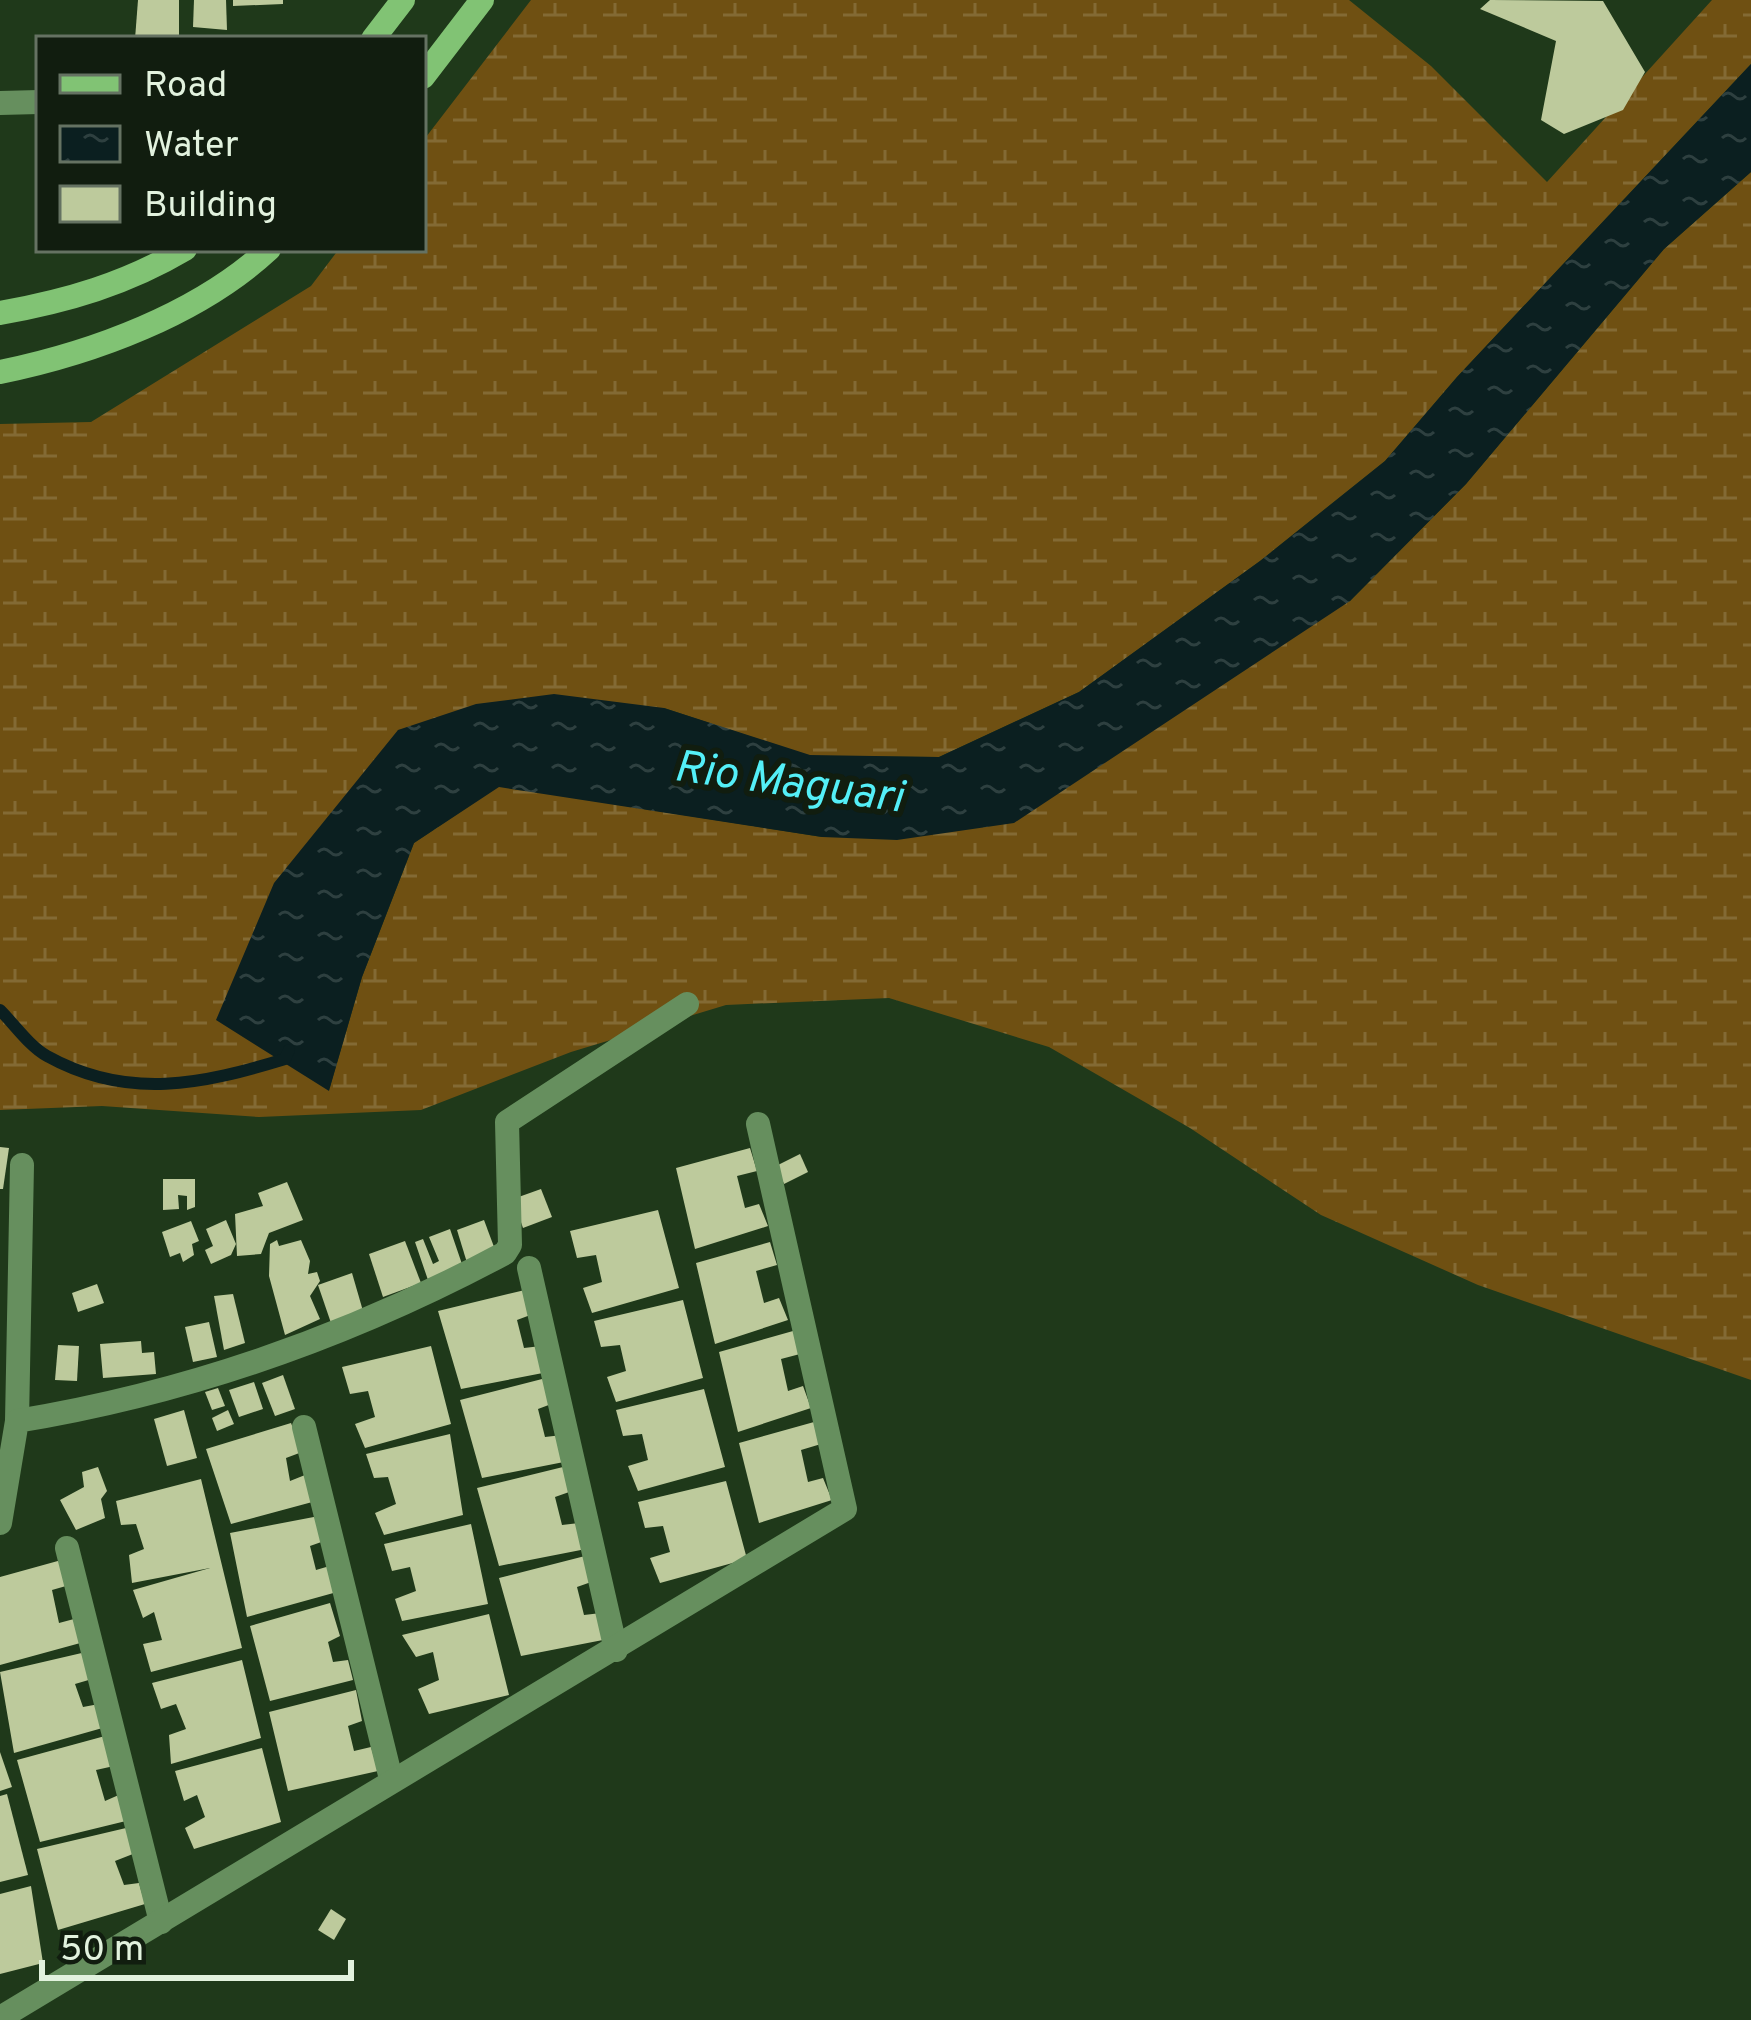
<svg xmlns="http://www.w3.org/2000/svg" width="1751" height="2020" font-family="Overpass,sans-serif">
	<defs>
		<pattern id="wetland-marsh" width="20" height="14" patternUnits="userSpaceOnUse" patternTransform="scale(3)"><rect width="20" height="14" fill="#6f5012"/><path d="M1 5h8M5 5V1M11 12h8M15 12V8" fill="none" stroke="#836a34"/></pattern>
		<pattern id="water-ripples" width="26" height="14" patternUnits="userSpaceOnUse" patternTransform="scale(3)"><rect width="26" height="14" fill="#0b1f20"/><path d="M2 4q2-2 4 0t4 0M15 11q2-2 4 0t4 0" fill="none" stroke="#2e4040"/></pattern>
	</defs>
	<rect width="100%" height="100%" fill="#1f391a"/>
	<path fill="url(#wetland-marsh)" d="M531,0H1349L1431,66L1547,182L1712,0H1751V64L1457,377L1385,461L1260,561L1079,692L939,757L810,756L664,708L398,730L329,1090L362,977L414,843L499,786L822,837L1350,601L1466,484L1664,249L1751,172V1380L1478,1285L1321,1215L1190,1128L1049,1047L889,998L726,1005L571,1052L421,1110L259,1117L102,1106L0,1110V424L91,422L311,286L339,249H423V141Z"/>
	<path fill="url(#water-ripples)" d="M1751,64V172L1664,249L1466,484L1350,601L1014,823L897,840L822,837L499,787L414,843L362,977L329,1091L216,1020L274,883L398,730L476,704L554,694L664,708L810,755L939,757L1079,692L1260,561L1385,461L1457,377Z"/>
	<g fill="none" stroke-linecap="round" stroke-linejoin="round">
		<path stroke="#0b1f20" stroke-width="12" d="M0,1010C14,1024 30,1047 47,1056C128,1101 203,1084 285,1059L289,1050"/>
	</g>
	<g fill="#bdca9c">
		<path d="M138,0H179V39H135Z"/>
		<path d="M194,0H226L227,30L193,27Z"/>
		<path d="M233,0H283V4L233,6Z"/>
		<path d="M1490,0L1603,1L1645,72L1623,110L1564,134L1541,120L1556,41L1480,9Z"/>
		<path d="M0,1147L9,1148L3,1189H0Z"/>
		<path d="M750,1148L757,1171L737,1176L745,1208L759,1204L768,1226L695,1249L676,1168Z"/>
		<path d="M800,1154L808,1172L784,1184L776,1166Z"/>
		<path d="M163,1179H195V1207L187,1210V1196L178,1195L179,1209L163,1210Z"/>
		<path d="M287,1182L303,1220L269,1233L261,1254L237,1256L235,1214L263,1206L258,1193Z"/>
		<path d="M541,1189L552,1217L523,1228L513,1199Z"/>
		<path d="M658,1210L679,1288L592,1313L583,1288L602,1282L596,1255L577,1258L570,1231Z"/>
		<path d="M226,1220L236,1244L231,1255L211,1264L205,1250L213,1246L206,1229Z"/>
		<path d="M484,1220L497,1255L468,1266L457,1230Z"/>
		<path d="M191,1221L199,1241L192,1244L194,1255L183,1262L180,1253L170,1257L162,1232Z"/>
		<path d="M450,1229L463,1267L428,1280L415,1242L423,1239L433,1264L439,1261L429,1237Z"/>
		<path d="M277,1240L279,1246L301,1240L310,1261L308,1274L317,1272L320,1281L310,1296L320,1319L285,1335L269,1276L270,1244Z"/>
		<path d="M405,1241L421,1283L383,1297L369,1254Z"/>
		<path d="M770,1242L777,1265L756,1271L764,1303L779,1298L788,1320L715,1344L696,1263Z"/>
		<path d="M352,1273L363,1311L331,1323L318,1285Z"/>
		<path d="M97,1284L104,1303L78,1312L72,1293Z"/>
		<path d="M525,1290L533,1314L517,1320L524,1348L541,1346L548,1372L461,1389L438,1311Z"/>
		<path d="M233,1294L245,1343L224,1350L214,1296Z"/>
		<path d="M683,1300L703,1378L616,1402L607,1377L626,1371L620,1345L601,1347L594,1321Z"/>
		<path d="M209,1322L217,1357L193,1362L185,1327Z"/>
		<path d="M793,1331L800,1354L781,1359L788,1391L803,1386L811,1408L738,1432L719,1352Z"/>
		<path d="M141,1341L142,1353L154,1352L156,1374L103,1378L100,1344Z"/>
		<path d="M58,1345L79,1346L77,1381L55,1380Z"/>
		<path d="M431,1346L451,1424L365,1448L355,1424L375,1417L368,1391L350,1394L342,1367Z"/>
		<path d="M283,1375L295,1409L275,1416L262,1383Z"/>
		<path d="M546,1378L554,1403L538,1409L545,1437L562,1435L569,1461L482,1478L460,1400Z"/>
		<path d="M254,1382L263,1409L239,1417L229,1390Z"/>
		<path d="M218,1388L225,1406L212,1410L205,1392Z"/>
		<path d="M704,1389L725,1467L638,1491L628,1466L648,1460L642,1434L623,1436L616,1410Z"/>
		<path d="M184,1410L197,1458L167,1466L154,1419Z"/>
		<path d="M228,1410L234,1424L217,1431L212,1418Z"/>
		<path d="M814,1422L821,1444L801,1450L808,1482L823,1478L832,1500L759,1523L739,1443Z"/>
		<path d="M291,1423L302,1452L286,1458L290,1481L305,1475L316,1501L231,1524L206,1449Z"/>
		<path d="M450,1434L463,1515L384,1535L375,1513L396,1504L388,1477L374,1478L366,1454Z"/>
		<path d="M98,1467L107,1491L101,1499L105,1518L76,1530L60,1500L84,1487L82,1472Z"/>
		<path d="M563,1467L572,1491L555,1497L562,1525L579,1523L586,1549L499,1566L477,1488Z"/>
		<path d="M201,1479L242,1648L151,1672L143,1644L162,1640L154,1612L143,1618L133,1590L210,1568L132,1583L129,1555L144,1549L136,1524L121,1525L116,1501Z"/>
		<path d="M726,1481L747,1559L660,1583L650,1558L670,1552L663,1526L645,1528L638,1502Z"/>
		<path d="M319,1516L327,1540L310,1546L316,1570L333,1565L337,1592L247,1617L230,1533Z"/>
		<path d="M471,1524L488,1604L402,1621L395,1599L416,1591L410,1567L392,1571L384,1544Z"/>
		<path d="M585,1556L594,1581L577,1587L584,1615L601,1613L608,1639L521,1656L499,1578Z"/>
		<path d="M65,1559L73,1584L52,1590L59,1623L74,1619L84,1642L0,1665V1577Z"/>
		<path d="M330,1603L340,1636L328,1642L333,1662L348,1660L353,1680L270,1701L250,1626Z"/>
		<path d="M489,1614L509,1695L429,1714L418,1689L439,1680L433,1652L416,1657L402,1635Z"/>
		<path d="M86,1652L92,1679L75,1684L83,1707L99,1704L106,1727L14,1753L0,1672Z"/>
		<path d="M242,1660L261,1738L171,1764L169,1735L186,1729L176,1704L161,1709L152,1683Z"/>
		<path d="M356,1690L362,1721L348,1726L354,1751L371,1747L378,1771L288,1791L269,1712Z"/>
		<path d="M105,1736L114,1766L96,1770L105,1801L121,1794L126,1821L40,1842L17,1760Z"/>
		<path d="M262,1748L281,1822L194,1849L185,1828L205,1817L197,1795L184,1801L175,1771Z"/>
		<path d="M0,1752L12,1787L0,1791Z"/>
		<path d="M7,1794L28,1875L0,1882V1796Z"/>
		<path d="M126,1828L138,1852L115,1861L124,1885L139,1883L145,1904L58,1930L37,1849Z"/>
		<path d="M31,1886L43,1963L0,1974V1894Z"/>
		<path d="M331,1909L346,1919L334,1940L318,1930Z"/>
	</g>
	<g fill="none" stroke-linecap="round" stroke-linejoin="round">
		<g stroke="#668f5e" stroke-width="24">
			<path d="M0,103L39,102"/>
			<path d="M529,1268L616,1650"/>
			<path d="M17,1421L22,1165"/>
			<path d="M304,1427L391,1779"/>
			<path d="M0,1523L17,1421C188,1393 352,1335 505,1253L510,1245L507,1122L687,1004"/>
			<path d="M67,1548L161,1922"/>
			<path d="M0,2018L845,1509L758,1124"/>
		</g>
		<g stroke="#81c374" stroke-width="24">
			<path d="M373,39L403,0"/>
			<path d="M423,77L482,0"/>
			<path d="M0,313C67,301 126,284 185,249"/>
			<path d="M0,372C93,353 199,314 269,249"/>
		</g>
	</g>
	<g text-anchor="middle" stroke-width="12" stroke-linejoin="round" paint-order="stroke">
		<g font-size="45" font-style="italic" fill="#54eff7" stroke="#111d0f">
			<text transform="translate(789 780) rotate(8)" y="16">Rio Maguari</text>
		</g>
	</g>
	<rect x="36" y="36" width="390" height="216" fill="#111d0f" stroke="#657262" stroke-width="3"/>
	<rect x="60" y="75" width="60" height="18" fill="#81c374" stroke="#657262" stroke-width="3"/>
	<text x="144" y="96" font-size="36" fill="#e2f2de">Road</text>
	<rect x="60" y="126" width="60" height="36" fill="url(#water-ripples)" stroke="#657262" stroke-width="3"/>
	<text x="144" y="156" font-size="36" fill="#e2f2de">Water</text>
	<rect x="60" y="186" width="60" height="36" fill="#bdca9c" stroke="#657262" stroke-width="3"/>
	<text x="144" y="216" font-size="36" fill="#e2f2de">Building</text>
	<path d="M42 1960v18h309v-18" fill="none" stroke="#e2f2de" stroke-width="6"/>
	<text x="60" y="1960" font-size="36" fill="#e2f2de" stroke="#111d0f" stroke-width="9" paint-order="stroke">50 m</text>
</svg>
